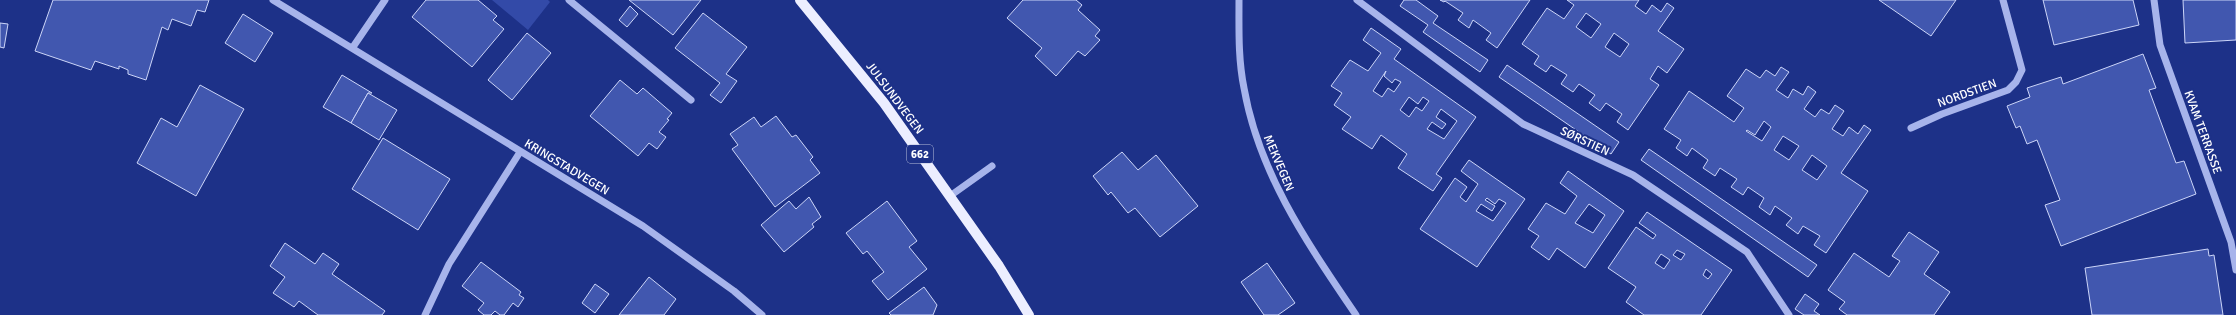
<svg xmlns="http://www.w3.org/2000/svg" width="2236" height="315" font-family="Signika,sans-serif">
	<rect width="100%" height="100%" fill="#1d3188"/>
	<path fill="#334aa8" d="M492,0H548L550,2L528,30Z"/>
	<g fill="#4157af" stroke="#ccd5f8" fill-rule="evenodd">
		<path d="M53,0H209L205,12L197,10L191,26L172,19L168,30L162,27L146,80L128,74V70L119,66V69L95,61L91,70L35,51Z"/>
		<path d="M426,0H478L497,16L493,20L504,29L472,67L412,17Z"/>
		<path d="M629,0H701L673,35Z"/>
		<path d="M1023,0H1076L1082,5L1078,10L1100,30L1095,36L1100,40L1085,56L1078,51L1056,76L1035,56L1042,48L1007,18Z"/>
		<path d="M1404,0H1416L1438,16L1433,23L1488,60L1480,72L1423,32L1428,25L1400,6Z"/>
		<path d="M1440,0H1530L1497,48L1486,40L1491,33L1473,20L1469,28L1458,20L1463,13L1445,1L1444,2Z"/>
		<path d="M1567,0H1639L1635,6L1646,14L1652,5L1661,12L1667,3L1674,8L1658,31L1684,49L1667,73L1658,66L1650,79L1659,85L1628,130L1617,122L1622,114L1606,103L1600,111L1589,103L1595,95L1579,84L1573,92L1561,84L1567,75L1551,65L1546,72L1534,64L1539,56L1522,44L1547,8L1564,19L1574,5ZM1586,13L1601,24L1591,38L1576,27ZM1614,33L1629,44L1620,57L1605,47Z"/>
		<path d="M1879,0H1956L1931,36Z"/>
		<path d="M2043,0H2133L2139,25L2054,45Z"/>
		<path d="M2183,0H2236V40L2185,43Z"/>
		<path d="M630,6L638,14L627,27L619,20Z"/>
		<path d="M703,13L747,47L726,74L737,81L721,103L710,95L720,83L675,48Z"/>
		<path d="M243,14L273,33L255,62L225,43Z"/>
		<path d="M0,23L8,24L4,48L0,47Z"/>
		<path d="M1371,28L1401,49L1394,59L1476,117L1436,174L1442,178L1433,191L1398,168L1407,154L1381,135L1372,149L1342,129L1351,117L1334,105L1342,93L1331,86L1350,60L1368,71L1381,53L1363,40ZM1386,71L1384,76L1392,83L1395,79L1401,82L1394,92L1388,88L1382,97L1373,91ZM1409,97L1418,104L1423,97L1429,101L1422,111L1416,107L1409,117L1400,110ZM1441,109L1457,121L1444,139L1427,129L1432,122L1442,129L1446,124L1436,117Z"/>
		<path d="M527,33L551,53L512,100L488,80Z"/>
		<path d="M2143,54L2156,88L2149,90L2176,163L2184,161L2196,194L2061,246L2045,205L2060,200L2037,140L2027,144L2020,126L2016,128L2007,106L2030,97L2027,88L2061,77L2063,84Z"/>
		<path d="M1507,65L1619,142L1611,154L1499,77Z"/>
		<path d="M1781,67L1789,72L1776,90L1788,98L1793,89L1803,95L1808,86L1816,92L1804,109L1815,117L1821,109L1829,114L1835,105L1844,111L1832,129L1843,136L1849,127L1858,134L1864,125L1871,130L1841,173L1868,191L1826,253L1814,245L1820,236L1803,226L1798,234L1786,225L1792,218L1775,206L1770,215L1759,207L1764,198L1748,187L1743,195L1731,187L1737,179L1720,168L1715,176L1703,168L1708,160L1692,148L1687,156L1676,148L1681,140L1664,129L1689,91L1734,122L1744,108L1727,96L1746,69L1760,78L1766,70L1775,76ZM1764,121L1771,127L1762,141L1746,131L1747,130L1755,135ZM1783,136L1799,146L1789,160L1774,150ZM1812,155L1827,166L1817,180L1802,170Z"/>
		<path d="M342,75L372,93H368L351,123L323,107Z"/>
		<path d="M620,80L637,94L643,88L672,113L667,119L669,120L659,132L666,137L657,149L649,143L638,156L590,116Z"/>
		<path d="M200,85L244,109L196,196L137,163L161,118L177,127Z"/>
		<path d="M368,93L397,110L379,140L351,123Z"/>
		<path d="M776,116L792,137L796,135L813,157L810,160L820,173L775,207L732,149L738,145L730,134L754,117L761,127Z"/>
		<path d="M383,138L450,179L418,230L352,189Z"/>
		<path d="M1649,149L1817,265L1808,277L1641,160Z"/>
		<path d="M1122,152L1138,170L1156,155L1198,206L1160,237L1135,208L1128,213L1111,192L1108,195L1093,176Z"/>
		<path d="M1469,160L1525,199L1477,267L1420,229L1455,178L1467,187L1460,197L1466,202L1478,184L1461,171ZM1487,198L1495,204L1499,199L1506,203L1493,221L1476,211L1481,204L1492,211L1495,206L1485,200Z"/>
		<path d="M1568,171L1624,211L1585,268L1557,248L1549,260L1531,247L1539,236L1528,229L1546,203L1565,214L1577,196L1560,183ZM1589,204L1605,215L1593,233L1575,223Z"/>
		<path d="M809,197L821,217L812,224L814,227L784,252L761,225L789,201L796,209Z"/>
		<path d="M887,201L917,241L909,247L927,269L888,300L872,281L884,272L867,251L863,254L846,233Z"/>
		<path d="M1647,212L1732,270L1701,315H1644L1626,302L1636,287L1608,268L1636,227L1653,239L1656,235L1639,223ZM1677,250L1685,254L1681,260L1673,255ZM1661,254L1670,260L1664,269L1655,263ZM1706,269L1712,274L1708,279L1703,275Z"/>
		<path d="M1909,232L1939,252L1924,274L1950,292L1934,315H1847L1839,309L1845,302L1828,290L1854,253L1889,277L1900,261L1892,256Z"/>
		<path d="M285,243L315,264L323,253L339,264L332,274L385,311L382,315H318L299,301L294,307L273,293L285,277L270,266Z"/>
		<path d="M2208,249L2209,256L2214,255L2223,315H2092L2085,268Z"/>
		<path d="M481,262L521,292L519,295L524,298L518,307L513,303L504,315H500L495,311L491,315H484L478,310L484,303L462,286Z"/>
		<path d="M1267,263L1295,303L1278,315H1264L1241,282Z"/>
		<path d="M649,277L676,299L664,315H619Z"/>
		<path d="M595,284L609,294L595,313L582,303Z"/>
		<path d="M924,287L937,305L933,315H891L889,313Z"/>
		<path d="M1805,294L1819,304L1814,311L1820,315H1804L1795,309Z"/>
	</g>
	<g fill="none" stroke-linecap="round" stroke-linejoin="round">
		<g stroke="#a7b4eb" stroke-width="7">
			<path d="M273,0L643,226L734,291L762,315"/>
			<path d="M569,0L691,100"/>
			<path d="M1239,0C1239,29 1238,59 1244,88C1259,174 1308,244 1356,315"/>
			<path d="M1357,0L1523,124L1633,175L1747,252L1789,315"/>
			<path d="M2154,0L2160,45L2231,242L2236,270"/>
			<path d="M353,47L385,0"/>
			<path d="M1911,128L1942,114L2008,90L2016,82L2022,70L2003,0"/>
			<path d="M950,196L992,166"/>
			<path d="M425,315L449,264L520,152"/>
		</g>
		<path stroke="#eceeff" stroke-width="10" d="M800,0L884,103L999,266L1029,315"/>
	</g>
	<g text-anchor="middle" stroke-width="4" stroke-linejoin="round" paint-order="stroke">
		<rect fill="#1d3188" stroke="#bbc1db" stroke-width="1" x="907" y="145" width="26" height="18" rx="3"/>
		<g font-size="11" font-weight="bold" fill="#fff">
			<text x="920" y="158">662</text>
		</g>
		<g font-size="12" fill="#fff" stroke="#1d3188">
			<text transform="translate(1967 93) rotate(-20)" y="4">NORDSTIEN</text>
			<text transform="translate(895 98) rotate(53)" y="4">JULSUNDVEGEN</text>
			<text transform="translate(2203 132) rotate(70)" y="4">KVAM TERRASSE</text>
			<text transform="translate(1585 141) rotate(25)" y="4">SØRSTIEN</text>
			<text transform="translate(1279 163) rotate(67)" y="4">MEKVEGEN</text>
			<text transform="translate(567 167) rotate(31)" y="4">KRINGSTADVEGEN</text>
		</g>
	</g>
</svg>
